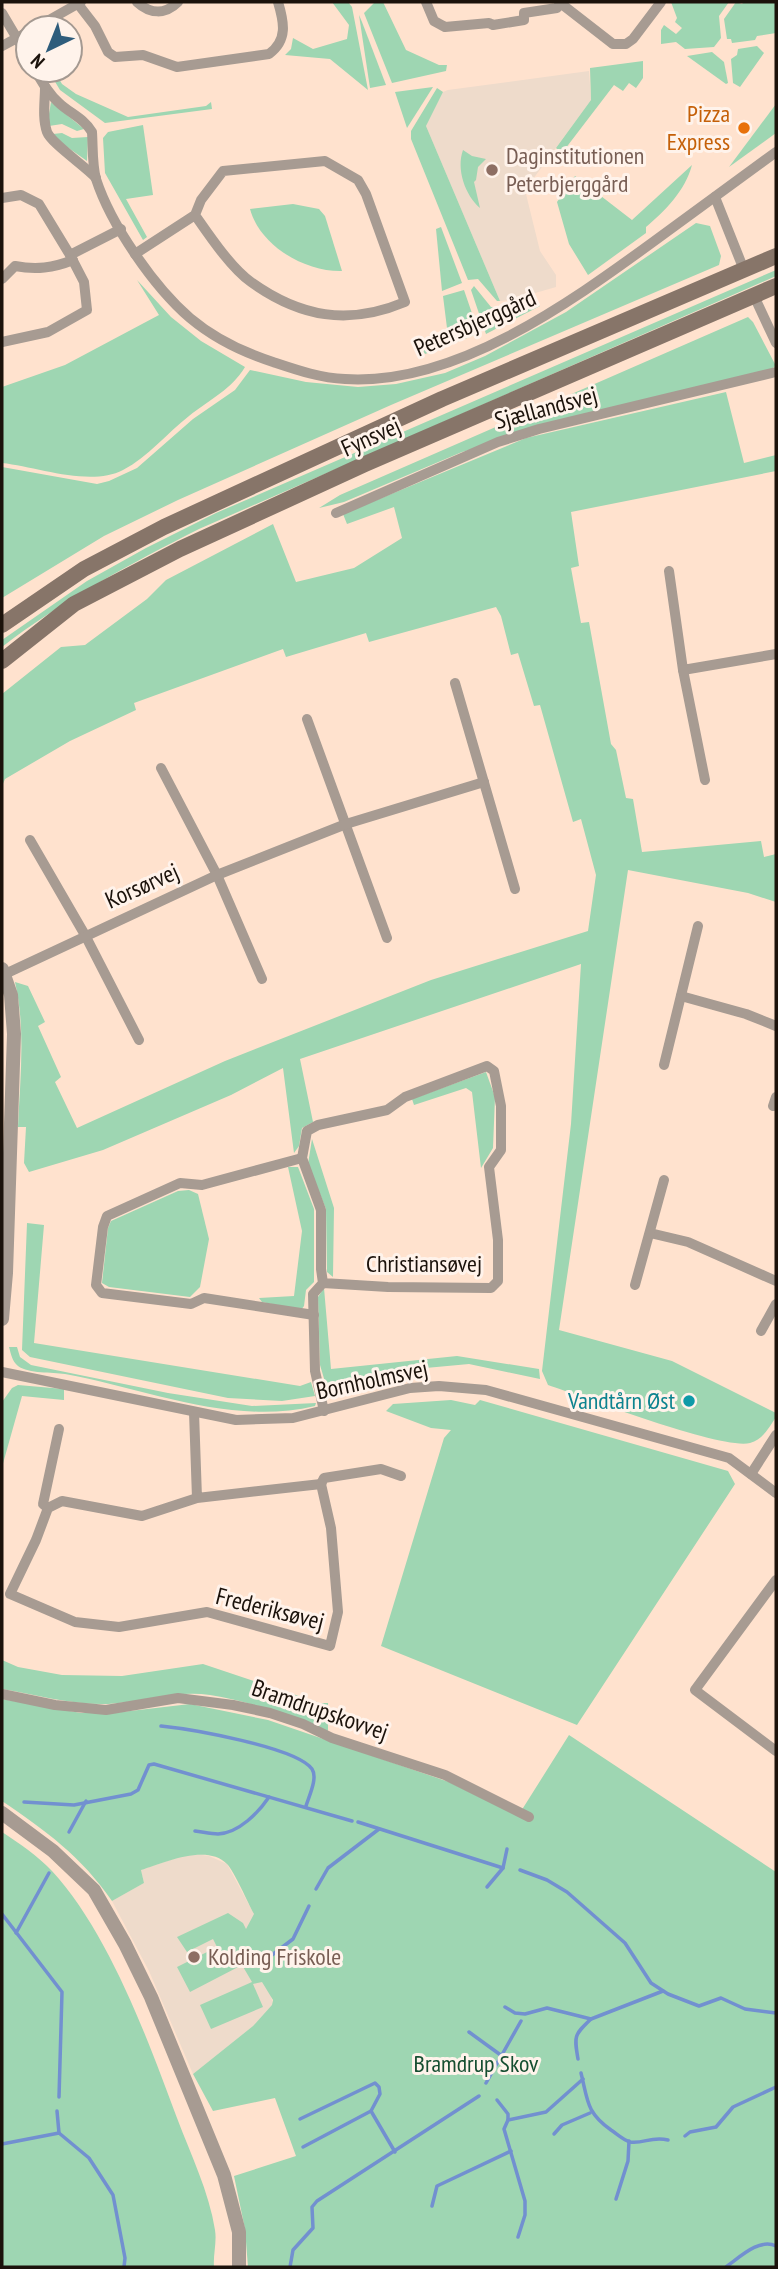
<svg xmlns="http://www.w3.org/2000/svg" width="778" height="2269" font-family="'PT Sans Narrow',sans-serif">
	<rect width="100%" height="100%" fill="#ffe2ce"/>
	<g fill="#eedbcb">
		<path d="M589,71L591,100L525,190L540,251L556,275V287L511,300L500,301L426,126L427,122L443,92L448,90Z"/>
		<path d="M194,1854L209,1856L227,1864L254,1914L273,2005L253,2026L193,2074L149,1971L112,1901L144,1883L141,1870L179,1857Z"/>
	</g>
	<g fill="#9ed6b2">
		<path d="M332,2H348L352,7L368,90L330,59L285,55L291,49L293,38L313,49L347,39L349,25Z"/>
		<path d="M375,2H383L406,50L439,65H447L446,71L392,83L364,13Z"/>
		<path d="M671,2H729L719,16L721,38L714,47L685,49L676,42L661,44V30L664,25L676,34L682,28L675,22L677,18Z"/>
		<path d="M736,2L742,4L744,2H776V33L757,36L755,40L732,43L731,39H727L724,19Z"/>
		<path d="M359,15L362,22L386,85L370,88Z"/>
		<path d="M757,46L764,53L740,87L733,83L731,59L737,55L738,49Z"/>
		<path d="M712,52L724,62L728,83L726,84L687,56Z"/>
		<path d="M643,61V78L636,88L629,83L623,91L614,85L562,153L556,148L591,100L590,68Z"/>
		<path d="M48,70H54L62,84L76,94L128,117L206,106L211,102L212,109L105,123L60,90Z"/>
		<path d="M433,87L407,128L395,92Z"/>
		<path d="M437,88L443,92L426,126L500,301H497L478,279L468,280L411,139V131Z"/>
		<path d="M51,102L84,129L77,131L62,124L49,126L48,120Z"/>
		<path d="M776,104V133L729,167Z"/>
		<path d="M143,125L153,195L126,199L147,237L143,240L105,173L103,138L108,132Z"/>
		<path d="M62,133L72,138L88,137L87,161L53,137V134Z"/>
		<path d="M463,150L472,156L486,159L478,167L476,180L474,182L480,208C465,195 456,169 463,150Z"/>
		<path d="M692,165C685,191 665,211 646,227V233L588,275L569,244L557,202L575,176L632,220Z"/>
		<path d="M293,204L319,209L325,216L342,271C305,272 260,246 250,209Z"/>
		<path d="M696,223L710,226L721,256L719,265L391,405L178,500L104,536L2,598V467L97,484L109,481L137,468L193,419L235,390L250,370L306,382L358,387L396,384L445,373L485,356L566,312Z"/>
		<path d="M441,227L462,283L442,291L436,229Z"/>
		<path d="M776,270V276L199,529C130,564 63,600 2,647V640L87,581L146,548L216,513Z"/>
		<path d="M137,280L171,317L201,341L245,367C232,389 209,400 189,416C167,433 148,457 123,470C90,487 38,467 2,463V387L65,365L159,315Z"/>
		<path d="M474,286L491,307L507,308L533,300L540,306L486,334L471,290Z"/>
		<path d="M464,290L476,325L475,335L425,354L422,349L448,336L443,296Z"/>
		<path d="M748,317L753,322L776,366L771,369L462,452L344,502L319,508L340,495Z"/>
		<path d="M726,392L744,463L776,455V471L571,512L579,566L571,568L581,623L589,622L611,744L616,750L626,798L633,799L642,852L761,841L764,857L776,854V902L748,893L628,870L559,1330L672,1361L776,1413V1417C769,1427 763,1440 750,1443C721,1450 584,1397 548,1385L542,1371L571,1124L581,964L300,1059L313,1122L302,1128L299,1146L294,1153L283,1068L231,1095L103,1150L29,1172L24,1163L26,1127H18C20,1079 26,1030 15,982L28,986L45,1022L38,1026L61,1077L55,1082L77,1128L225,1061L431,980L588,931L596,875L581,819L573,822L540,705L534,706L518,653L511,655L501,616L496,607L369,642L366,633L286,657L283,649L134,703L136,710L70,741L5,779L2,786V694L61,647L85,645L147,599L166,580L273,524L296,582L354,568L402,538L394,507L347,524L343,514L526,438Z"/>
		<path d="M486,1072L495,1097L493,1148L481,1168L472,1092L466,1088L414,1105L412,1099Z"/>
		<path d="M312,1139L334,1208L333,1277L327,1272L326,1209L308,1164Z"/>
		<path d="M288,1167H298L314,1209V1282L306,1290L304,1306L301,1310L262,1302L259,1298L294,1296L302,1231Z"/>
		<path d="M189,1190L198,1194L209,1239L200,1287L190,1297L109,1287L102,1283L108,1228L111,1221L178,1191Z"/>
		<path d="M27,1223L44,1225L34,1343L300,1386L311,1382L315,1396L282,1401L228,1398L30,1357L22,1350Z"/>
		<path d="M324,1288L331,1369L457,1356L539,1369L540,1379L469,1364L404,1370L328,1392L320,1365L318,1297Z"/>
		<path d="M9,1347H17L20,1357L31,1365L168,1393L252,1406L316,1403L315,1406C231,1426 147,1389 65,1374C52,1372 29,1374 18,1366C12,1361 11,1354 9,1347Z"/>
		<path d="M18,1385L64,1389V1400L22,1396L2,1467V1402L12,1388Z"/>
		<path d="M451,1400L475,1405L480,1400L728,1471L735,1484L577,1725L381,1646L444,1438L451,1430L431,1428L386,1411L393,1404Z"/>
		<path d="M2,1660L18,1667L62,1675L122,1676L203,1664L320,1703H328V1731C290,1716 250,1701 210,1695C175,1690 142,1702 108,1704C71,1705 38,1695 2,1689Z"/>
		<path d="M2,1699L81,1713H113L190,1704L268,1720L449,1782L518,1816L569,1735L776,1872V2267H248L245,2229L234,2176L296,2156L275,2098L213,2111L193,2074L253,2026L272,2005L273,2000L262,1982L253,1984L263,2007L211,2029L200,2005L252,1982L242,1965L190,1992L177,1967L217,1947L213,1939L187,1952L177,1937L228,1913L243,1923L246,1929L254,1914C248,1903 234,1871 227,1864C207,1843 163,1863 141,1870L144,1883L112,1901C81,1856 46,1831 2,1801Z"/>
		<path d="M2,1832C19,1843 38,1856 52,1871C109,1933 148,2040 177,2118C191,2155 209,2192 215,2230C217,2242 213,2255 214,2267H2Z"/>
	</g>
	<g fill="none" stroke-linecap="round" stroke-linejoin="round">
		<g stroke="#7290d0" stroke-width="3.5">
			<path d="M161,1726C190,1729 296,1747 312,1769C318,1778 309,1796 306,1806"/>
			<path d="M24,1802L74,1805L131,1794L138,1790L149,1765L154,1764L352,1821"/>
			<path d="M358,1822L503,1868"/>
			<path d="M195,1831C203,1832 211,1834 218,1834C239,1833 259,1812 269,1797"/>
			<path d="M69,1832L86,1801"/>
			<path d="M520,1870L547,1880L567,1892L625,1943L651,1983L668,1994L699,2006L721,1998L745,2009L776,2013"/>
			<path d="M487,1887L503,1868L507,1849"/>
			<path d="M316,1889L328,1868L379,1829"/>
			<path d="M2,1914L62,1992L59,2097"/>
			<path d="M16,1933L49,1873"/>
			<path d="M268,1958L293,1939L309,1906"/>
			<path d="M505,2007L515,2013L525,2014L547,2008L591,2019L663,1991"/>
			<path d="M469,2032L502,2056"/>
			<path d="M578,2059C574,2036 574,2035 591,2019"/>
			<path d="M581,2073C588,2101 586,2112 611,2130C617,2134 623,2140 630,2142C644,2144 651,2136 668,2140"/>
			<path d="M486,2083L521,2021"/>
			<path d="M497,2100L508,2114V2120"/>
			<path d="M57,2111L59,2133"/>
			<path d="M300,2119L375,2083L379,2087L380,2094L371,2111L395,2152"/>
			<path d="M554,2134L562,2125L590,2113"/>
			<path d="M685,2136L690,2132L716,2127L733,2107L776,2087"/>
			<path d="M2,2144L59,2133L89,2158L113,2195L125,2258L124,2267"/>
			<path d="M303,2147L371,2111"/>
			<path d="M616,2199L628,2161L629,2141"/>
			<path d="M432,2206L437,2186L511,2151"/>
			<path d="M518,2237L525,2215V2201L504,2129L508,2120L546,2112L583,2079"/>
			<path d="M290,2267L293,2250L313,2228L312,2207L317,2201L479,2096"/>
			<path d="M726,2267C740,2257 759,2238 776,2246"/>
		</g>
		<g stroke="#a79b92" stroke-width="10">
			<path d="M137,2C150,14 165,15 178,2"/>
			<path d="M426,2L434,21L445,27L489,23L493,25L524,20V13L557,8L560,4"/>
			<path d="M559,2L613,44H626L633,39L661,2"/>
			<path d="M78,4L95,26L108,52L115,57L143,55L177,67L269,54C288,40 284,22 278,2"/>
			<path d="M2,13L28,57"/>
			<path d="M35,28L81,2"/>
			<path d="M2,46L28,32"/>
			<path d="M35,70C42,82 48,93 58,102C69,113 84,118 92,132C93,147 92,164 96,179C111,225 154,287 190,318C215,339 242,352 273,362C297,370 320,378 345,379C454,386 568,304 653,242C694,212 735,182 776,152"/>
			<path d="M45,87C45,101 42,118 47,132C51,143 85,166 96,178"/>
			<path d="M715,197L744,270"/>
			<path d="M2,198L21,195L39,204L70,255L84,282L87,310L48,332L2,342"/>
			<path d="M135,254L195,215L201,200L223,171L325,161L358,180L366,194L405,302C348,326 300,317 251,282C231,268 209,235 195,215"/>
			<path d="M70,255L121,229"/>
			<path d="M2,279L15,266C36,270 53,268 73,260"/>
			<path d="M754,296L776,343"/>
			<path d="M336,513L498,442L539,429L776,372"/>
			<path d="M669,571L683,670L776,654"/>
			<path d="M683,670L705,780"/>
			<path d="M455,683L515,889"/>
			<path d="M307,719L387,938"/>
			<path d="M161,768L217,875L262,979"/>
			<path d="M30,840L85,935L139,1040"/>
			<path d="M5,974L217,875L346,824L484,782"/>
			<path d="M681,996L746,1014L776,1026"/>
			<path d="M664,1065L698,926"/>
			<path d="M773,1106L776,1097"/>
			<path d="M302,1158L202,1185L180,1183L107,1216L103,1227L96,1285L102,1293L191,1304L204,1298L314,1315"/>
			<path d="M650,1233L688,1242L776,1281"/>
			<path d="M323,1283L388,1287L491,1288L498,1281V1240L489,1167L501,1150V1106L494,1071L487,1066L405,1097L387,1110L318,1125L307,1131L302,1158L321,1210V1269L323,1283L313,1294L315,1371L324,1411"/>
			<path d="M635,1285L664,1180"/>
			<path d="M761,1331L776,1304"/>
			<path d="M2,1372L236,1420L293,1418L410,1388L439,1386L486,1390L729,1458L776,1493"/>
			<path d="M194,1412L197,1498L142,1516L62,1501L48,1508L36,1540L10,1594L75,1622L119,1627L207,1612L330,1646L338,1612L331,1528L321,1484L197,1498"/>
			<path d="M751,1474L776,1435"/>
			<path d="M321,1484L324,1478L381,1469L401,1476"/>
			<path d="M48,1508L43,1504L59,1429"/>
			<path d="M776,1580L695,1690L776,1751"/>
			<path d="M2,1694L55,1705L106,1710L178,1698L233,1705L270,1713L303,1724L332,1738L445,1775L529,1817"/>
		</g>
		<g stroke="#a79b92" stroke-width="14">
			<path d="M2,969L11,995L14,1034L6,1273L2,1319"/>
			<path d="M2,1813L53,1851L94,1890L125,1944L151,1997L224,2175L239,2232V2267"/>
		</g>
		<g stroke="#877569" stroke-width="16">
			<path d="M2,625L84,569L164,527L442,399L776,256"/>
			<path d="M2,661L74,604L180,549L365,464L776,286"/>
		</g>
	</g>
	<circle fill="#e8710a" stroke="#fff3eb" stroke-width="2.5" cx="744" cy="128" r="7"/>
	<g fill="#8d6e63" stroke="#fff3eb" stroke-width="2.5">
		<circle cx="492" cy="170" r="7"/>
		<circle cx="194" cy="1957" r="7"/>
	</g>
	<circle fill="#0f9aa8" stroke="#fff3eb" stroke-width="2.5" cx="689" cy="1401" r="7"/>
	<g text-anchor="middle" stroke-width="6" stroke-linejoin="round" paint-order="stroke">
		<g font-size="24" fill="#c56008" stroke="#fff3eb" text-anchor="end">
			<text x="730" y="122">Pizza<tspan x="730" dy="28">Express</tspan></text>
		</g>
		<g font-size="24" fill="#785e54" stroke="#fff3eb" text-anchor="start">
			<text x="506" y="164">Daginstitutionen<tspan x="506" dy="28">Peterbjerggård</tspan></text>
			<text x="208" y="1965">Kolding Friskole</text>
		</g>
		<g font-size="24" fill="#1b120b" stroke="#fff3eb">
			<text transform="translate(475 323) rotate(-24)" y="8">Petersbjerggård</text>
			<text transform="translate(546 408) rotate(-15)" y="8">Sjællandsvej</text>
			<text transform="translate(371 437) rotate(-24)" y="8">Fynsvej</text>
			<text transform="translate(142 886) rotate(-24)" y="8">Korsørvej</text>
			<text x="424" y="1272">Christiansøvej</text>
			<text transform="translate(372 1380) rotate(-12)" y="8">Bornholmsvej</text>
			<text transform="translate(270 1609) rotate(14)" y="8">Frederiksøvej</text>
			<text transform="translate(320 1710) rotate(19)" y="8">Bramdrupskovvej</text>
		</g>
		<g font-size="24" fill="#0d838f" stroke="#fff3eb" text-anchor="end">
			<text x="675" y="1409">Vandtårn Øst</text>
		</g>
		<g font-size="24" fill="#154e30" stroke="#fff3eb">
			<text x="476" y="2072">Bramdrup Skov</text>
		</g>
	</g>
	<rect width="778" height="2269" fill="none" stroke="#1b120b" stroke-width="7"/>
	<g transform="translate(49 49) rotate(223)"><circle r="33" fill="#fff3eb" stroke="#a49991" stroke-width="2"/>
	<path d="M0-5L12 26L0 18L-12 26Z" fill="#2f5d7c"/>
	<text y="-10" font-size="19" font-weight="bold" text-anchor="middle" fill="#1b120b">N</text>
	</g>
</svg>
